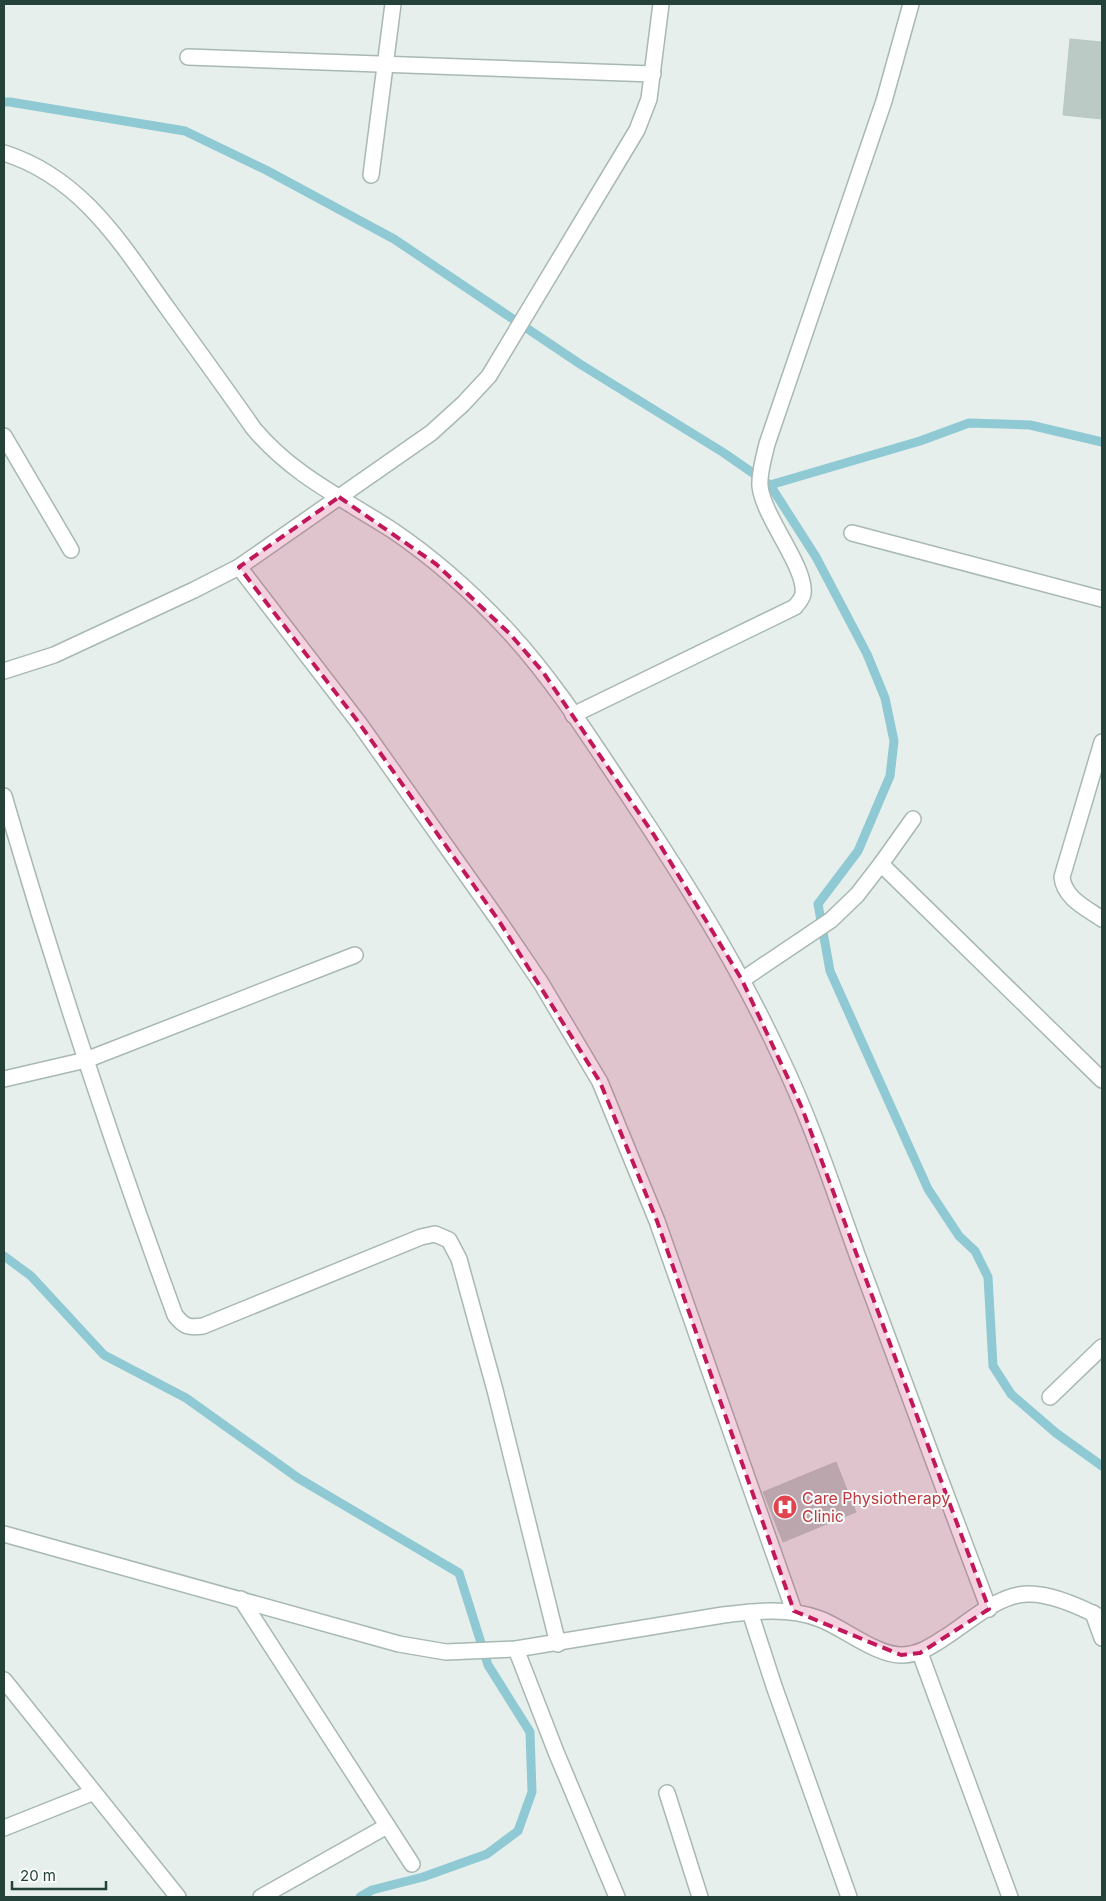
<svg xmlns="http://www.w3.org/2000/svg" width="1106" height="1901" viewBox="0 0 1106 1901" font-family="Inter,sans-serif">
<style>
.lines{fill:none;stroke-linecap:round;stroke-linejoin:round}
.stream{stroke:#8ec9d4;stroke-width:9}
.building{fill:#bbcac4;stroke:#b8c9c2}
.minor-casing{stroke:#a8b8b2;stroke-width:18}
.minor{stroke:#fff;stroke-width:15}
.marked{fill:#c2185b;fill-opacity:0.2;stroke:#c2185b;stroke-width:4;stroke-dasharray:10 6;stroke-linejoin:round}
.labels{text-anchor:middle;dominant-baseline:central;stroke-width:4;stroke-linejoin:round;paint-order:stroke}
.health-label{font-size:16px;fill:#be3a42;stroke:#f7fbf9;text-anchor:start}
</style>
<rect width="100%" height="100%" fill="#e6efeb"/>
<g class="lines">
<g class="stream">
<polyline points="4,102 10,102 185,131 266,170 394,239 580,364 724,453 770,485 816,557 867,654 885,698 894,741 890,776 858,851 818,904 830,971 928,1189 959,1236 975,1251 988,1277 993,1366 1011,1394 1056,1433 1102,1466"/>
<polyline points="770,485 920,441 969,423 1030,425 1102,442"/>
<polyline points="4,1256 31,1276 104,1355 186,1398 298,1478 459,1573 488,1665 530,1732 532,1792 518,1831 487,1854 423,1877 372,1890 360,1897"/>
</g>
</g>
<g class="building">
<polygon points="1070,39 1102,42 1102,119 1063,115"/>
<polygon points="836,1462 856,1512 783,1542 763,1492"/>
</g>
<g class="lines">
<defs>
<g id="minor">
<polyline points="188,57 653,74"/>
<path d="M4,153C83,178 122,245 168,309C197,349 226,389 254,429C294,476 341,497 392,530C435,559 475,595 510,633C555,682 591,740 628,795C683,878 737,963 779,1054C811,1120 834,1191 859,1260C902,1376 945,1493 989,1609"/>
<polyline points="371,175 393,4"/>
<polyline points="4,436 71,550"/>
<polyline points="852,533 1102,599"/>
<polyline points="239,567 359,723 499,921 541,983 600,1082 657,1221 794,1611"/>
<polyline points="4,671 54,655 194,590 239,567 431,433 463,404 489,376 637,130 649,99 661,4"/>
<path d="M573,715L795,607C798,603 802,599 803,594C807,568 763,517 760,486C759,473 764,457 767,444L884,101L911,4"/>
<path d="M1102,742L1062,877C1064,898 1086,908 1102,919"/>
<path d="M4,796C55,971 112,1144 175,1315C184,1327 189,1328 203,1326L421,1237L435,1234L449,1240L459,1259L495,1390L558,1644"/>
<polyline points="881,864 913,819"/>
<polyline points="742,980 831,920 857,895 881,864 1102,1080"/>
<polyline points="4,1079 86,1060 355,955"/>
<polyline points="1050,1397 1102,1347"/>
<path d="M4,1534L399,1644L446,1652L516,1649L723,1615C755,1611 789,1607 820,1619C844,1628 877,1656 903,1655C921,1654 933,1645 947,1636C970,1621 998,1595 1027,1594C1051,1593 1081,1607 1102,1618"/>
<polyline points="241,1599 412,1864"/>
<polyline points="750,1612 774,1686 849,1897"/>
<polyline points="1093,1613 1102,1638"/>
<polyline points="516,1649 556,1752 617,1897"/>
<polyline points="920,1653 1010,1897"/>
<polyline points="4,1680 178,1897"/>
<polyline points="667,1793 700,1897"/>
<polyline points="4,1828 92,1793"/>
<polyline points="261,1897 387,1826"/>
</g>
</defs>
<use href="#minor" class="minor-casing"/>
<use href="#minor" class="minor"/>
</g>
<path class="marked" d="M339,497L436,564L510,634L543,672L654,835L742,980L802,1108L989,1609L920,1653L901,1655L794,1611L657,1221L600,1082L499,921L359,723L239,567Z"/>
<defs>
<symbol id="hospital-disc" viewBox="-11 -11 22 22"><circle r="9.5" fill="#e0444e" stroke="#f7fbf9"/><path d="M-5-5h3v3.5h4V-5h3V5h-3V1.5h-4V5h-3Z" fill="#fff"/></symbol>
</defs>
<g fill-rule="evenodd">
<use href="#hospital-disc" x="771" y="1493" width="28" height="28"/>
</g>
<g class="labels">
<g class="health-label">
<text x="802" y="1498">Care Physiotherapy<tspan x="802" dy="18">Clinic</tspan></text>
</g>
</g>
<rect width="1106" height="1901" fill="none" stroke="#24423a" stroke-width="10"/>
<path d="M12 1881v8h94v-8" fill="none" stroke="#24423a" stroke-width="2.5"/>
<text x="20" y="1881" font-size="15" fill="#24423a" stroke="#f7fbf9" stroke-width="4" paint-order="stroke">20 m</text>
</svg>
